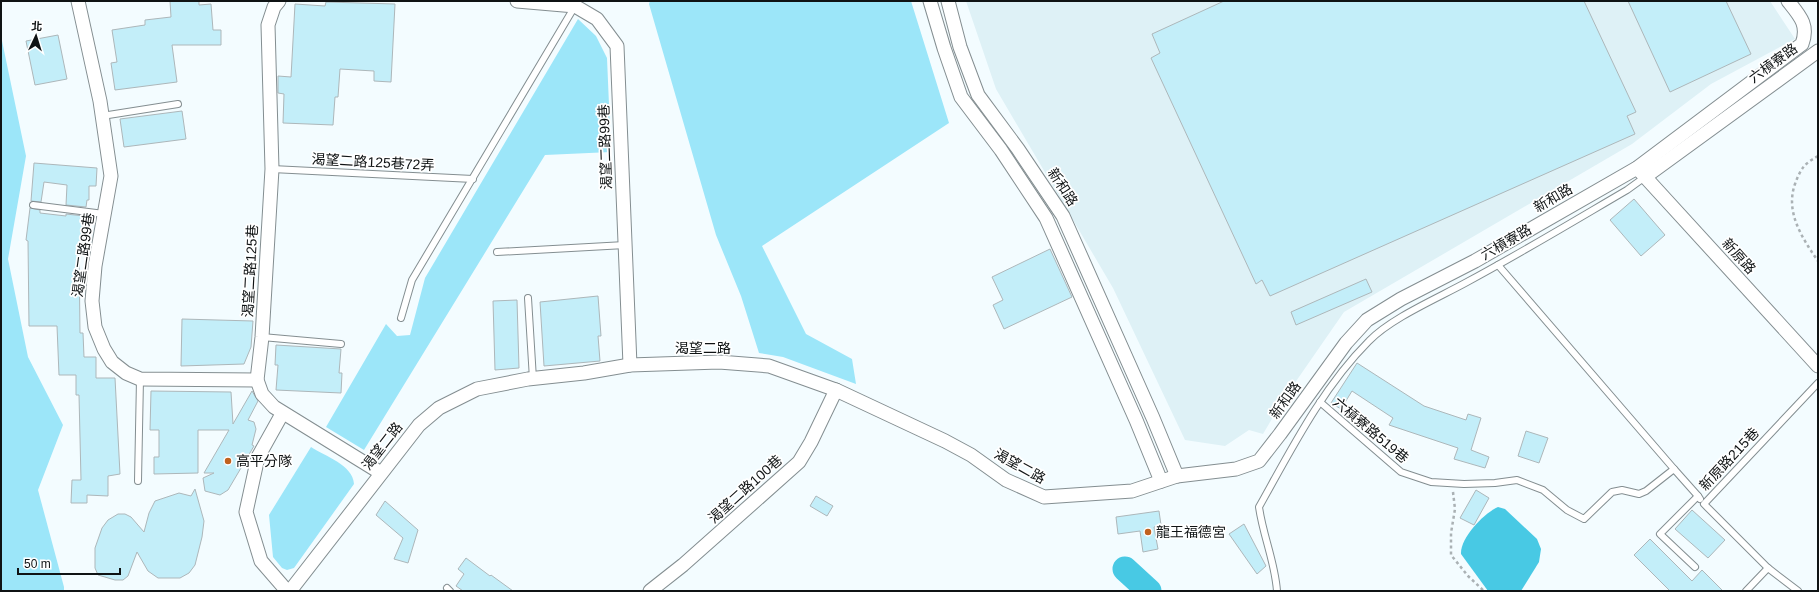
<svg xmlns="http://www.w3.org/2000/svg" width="1819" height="592" viewBox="0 0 1819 592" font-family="Helvetica,'Noto Sans TC',sans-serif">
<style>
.built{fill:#def1f6}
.green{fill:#9ce6f9}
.water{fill:#48c9e4}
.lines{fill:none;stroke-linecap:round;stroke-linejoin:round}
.river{stroke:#48c9e4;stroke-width:25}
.building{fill:#c3eef9;stroke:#adb7ba}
.lane-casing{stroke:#848e91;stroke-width:8}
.street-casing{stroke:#848e91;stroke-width:15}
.path{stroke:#aab1b4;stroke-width:2.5;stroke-dasharray:3 3;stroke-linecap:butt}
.lane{stroke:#fff;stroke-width:6}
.street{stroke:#fff;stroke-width:13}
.poi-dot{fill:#c1611e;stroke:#fff;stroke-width:1.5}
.labels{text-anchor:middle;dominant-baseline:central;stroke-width:3.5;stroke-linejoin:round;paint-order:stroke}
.street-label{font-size:14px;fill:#0f1314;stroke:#fff}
.poi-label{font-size:14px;fill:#0f1314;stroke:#fff;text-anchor:start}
</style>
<rect width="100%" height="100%" fill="#f3fcff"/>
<polygon class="built" points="966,1 1770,1 1795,39 1711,84 1632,144 1344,312 1283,400 1263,434 1249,430 1225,446 1185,440 1113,288 996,89"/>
<g class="green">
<polygon points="650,1 911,1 949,123 762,246 806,334 852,359 856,384 783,357 759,353 741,296 716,235 649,4"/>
<polygon points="578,19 596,36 607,58 611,152 545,155 364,450 326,427 386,324 397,336 410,335 425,278"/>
<polygon points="1,36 26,156 8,259 28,357 63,425 38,490 64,587 64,591 1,591"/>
<path d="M311,447C325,456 353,465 354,484L294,568L287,570L282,568L273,557L269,515Z"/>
</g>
<path class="water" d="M1498,507L1505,509L1537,539L1541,549L1539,562L1521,591H1488L1461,554C1460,538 1484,513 1498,507Z"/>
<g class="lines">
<polyline class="river" points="1125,569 1149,591"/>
</g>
<g class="building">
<polygon points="170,1 199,1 199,5 211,4 213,30 221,30 221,45 172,45 177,82 115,90 111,63 117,62 112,30 145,25 145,20 171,17"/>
<polygon points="1224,1 1584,1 1636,112 1627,116 1635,134 1270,296 1262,280 1256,284 1151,58 1160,53 1152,34"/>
<polygon points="1628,1 1726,1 1751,54 1670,92"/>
<polygon points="326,2 395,4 391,82 374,81 374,71 340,69 338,97 335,97 333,125 283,123 284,94 278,93 278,76 291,77 295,4 325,6"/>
<polygon points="58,35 67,79 35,85 26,41"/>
<polygon points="182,111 186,139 124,147 120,119"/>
<polygon points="34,163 97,168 96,186 89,186 89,200 87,200 86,207 66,205 67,185 44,182 41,202 31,201"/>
<polygon points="1634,199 1665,235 1641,256 1610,220"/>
<polygon points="30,208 40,210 40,213 66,216 66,214 84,216 83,227 88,228 86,248 79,247 80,333 83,333 84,357 96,357 96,378 115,378 120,474 108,476 108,496 87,495 87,503 71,503 72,480 81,480 79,395 76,395 76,375 59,375 57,326 29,326 28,241 26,240"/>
<polygon points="1050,249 1072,297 1004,329 993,305 1003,300 992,277"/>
<polygon points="1366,279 1372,292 1296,325 1291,312"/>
<polygon points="598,296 601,336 598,336 600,361 544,366 540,302"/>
<polygon points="517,300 519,368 495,370 493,301"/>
<polygon points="182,319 253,321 251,347 244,364 181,366"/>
<polygon points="276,345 341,349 339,373 342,373 341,393 276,390 278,365 275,365"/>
<polygon points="1357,363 1424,406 1466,420 1468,414 1481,418 1471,450 1489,457 1485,468 1454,459 1458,448 1389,425 1393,418 1352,391 1341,409 1331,403"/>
<polygon points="151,391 231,392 233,424 252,391 258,401 248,420 254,422 256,429 252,445 254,446 228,490 220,495 205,491 203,478 214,473 204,473 229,430 198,430 198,473 154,474 154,457 159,457 159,430 150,430"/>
<polygon points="1526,431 1548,438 1539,463 1518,456"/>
<polygon points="195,489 204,521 202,537 195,565 189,573 180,578 158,578 148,571 137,552 128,576 123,580 115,580 98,575 95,568 95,548 102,528 108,520 118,514 125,514 131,517 144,532 149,513 155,501 179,493 191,496"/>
<polygon points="1476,490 1489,498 1474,525 1460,518"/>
<polygon points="816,496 833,506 827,516 810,506"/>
<polygon points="385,501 418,530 408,563 394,559 403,538 376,515"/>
<polygon points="1692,510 1725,540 1708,558 1675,529"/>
<polygon points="1159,511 1161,525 1154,527 1158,549 1143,552 1140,531 1118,534 1116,517"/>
<polygon points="1244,524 1266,566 1257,574 1229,534"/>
<polygon points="1650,539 1692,581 1702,570 1723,591 1670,591 1634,555"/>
<polygon points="466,558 490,576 491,575 513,591 463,591 456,586 464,574 458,569"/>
</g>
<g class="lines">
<defs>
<g id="lane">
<polyline points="102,116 178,104"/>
<polyline points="272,169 473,179"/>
<polyline points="33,205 104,214"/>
<polyline points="497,252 625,245"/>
<polyline points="1498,265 1674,469"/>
<polyline points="528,298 533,379"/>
<polyline points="401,318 412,280 575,6"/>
<polyline points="262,337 341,344"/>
<polyline points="1320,402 1401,472 1431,482 1464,484 1495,483 1517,480 1543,490 1567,510 1584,519 1612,492 1622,490 1639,494 1646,491 1674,469 1698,496"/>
<polyline points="138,481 140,379"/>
<polyline points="1695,567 1660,534 1698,496 1700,499"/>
<polyline points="447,588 450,591"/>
<path d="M1277,591C1275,562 1263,536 1259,507C1291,450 1322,388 1369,341C1391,318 1438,298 1467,282C1521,253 1574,221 1627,190L1645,177"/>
<polyline points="1746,591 1768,568"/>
<polyline points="1798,591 1768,568 1704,504 1818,383"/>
</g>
<g id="street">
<polyline points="78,1 100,101 111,176 95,266 92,301 95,327 104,349 112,362 126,373 140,379 257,380"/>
<polyline points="279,1 274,7 268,25 272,169 262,337 257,380 262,394 274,407 381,473"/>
<polyline points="517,1 575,6 597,19 617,46 630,365"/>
<polyline points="930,1 944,48 961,97 1001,150 1046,218 1136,420 1161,481"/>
<polyline points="948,1 960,47 978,95 1018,149 1063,216 1153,418 1177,476"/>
<polyline points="1637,168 1818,366"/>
<polyline points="1645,177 1818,51"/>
<polyline points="282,414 258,457 246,512 261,561 287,591"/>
<path d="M290,591L419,425L439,408L477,389L528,379L584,373L630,365L719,362L769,366L836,390L945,441L971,455L1006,480L1044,497L1132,491L1177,476L1236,469L1259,461L1280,434L1346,343L1367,320L1401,299L1475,261L1637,168L1802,44C1809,25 1800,16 1788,1"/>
<polyline points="650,591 683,565 799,462 811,442 836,390"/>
</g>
</defs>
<use href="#lane" class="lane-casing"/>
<use href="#street" class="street-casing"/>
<g class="path">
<path d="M1818,156C1804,164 1801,168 1795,184C1785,212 1802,238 1818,261"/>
<polyline points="1453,492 1455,509 1451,533 1451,555 1468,576 1484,591"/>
</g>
<use href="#lane" class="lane"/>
<use href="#street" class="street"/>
</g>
<g class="poi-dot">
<circle cx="228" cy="461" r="4"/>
<circle cx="1148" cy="532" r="4"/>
</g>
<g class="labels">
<g class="street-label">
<text transform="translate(1773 63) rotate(-36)">六槓寮路</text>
<text transform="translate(605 147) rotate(-92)">渴望二路99巷</text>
<text transform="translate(373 162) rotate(3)">渴望二路125巷72弄</text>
<text transform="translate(1063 187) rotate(57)">新和路</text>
<text transform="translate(1553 198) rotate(-30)">新和路</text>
<text transform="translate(1506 242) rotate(-30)">六槓寮路</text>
<text transform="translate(83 255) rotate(-82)">渴望二路99巷</text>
<text transform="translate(1739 256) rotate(48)">新原路</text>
<text transform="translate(250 271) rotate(-87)">渴望二路125巷</text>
<text x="703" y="348">渴望二路</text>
<text transform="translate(1285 400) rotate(-54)">新和路</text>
<text transform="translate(1371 430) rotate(40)">六槓寮路519巷</text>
<text transform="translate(382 446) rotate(-52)">渴望二路</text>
<text transform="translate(1729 459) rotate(-47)">新原路215巷</text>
<text transform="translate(1020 466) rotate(29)">渴望二路</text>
<text transform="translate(745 489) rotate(-42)">渴望二路100巷</text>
</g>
<g class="poi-label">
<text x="236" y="461">高平分隊</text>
<text x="1156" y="532">龍王福德宮</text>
</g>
</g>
<rect width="1819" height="592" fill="none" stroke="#0f1314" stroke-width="4"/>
<g transform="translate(36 36) rotate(4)" stroke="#ffffff" stroke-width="3" paint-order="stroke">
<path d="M0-3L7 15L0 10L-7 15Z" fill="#0f1314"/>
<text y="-6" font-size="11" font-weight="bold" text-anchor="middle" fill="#0f1314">北</text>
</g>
<path d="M18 568v6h102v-6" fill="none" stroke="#0f1314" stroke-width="2"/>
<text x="24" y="568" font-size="12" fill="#0f1314" stroke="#ffffff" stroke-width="3" paint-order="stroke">50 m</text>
</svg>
